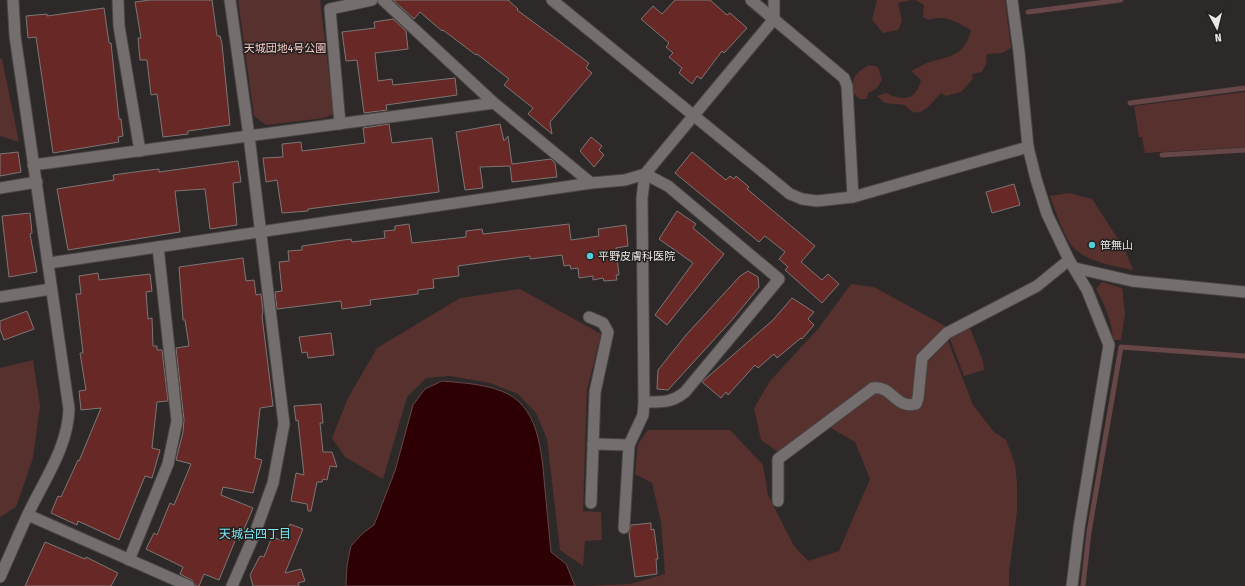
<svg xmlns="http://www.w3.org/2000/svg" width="1245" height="586" viewBox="0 0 1245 586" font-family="'Fira Sans Condensed','Noto Sans JP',sans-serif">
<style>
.green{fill:#56312e}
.water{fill:#2d0103;stroke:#664647}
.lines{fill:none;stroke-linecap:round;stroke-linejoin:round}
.stream{stroke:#664647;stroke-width:5}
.building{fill:#682926;stroke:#7b7675}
.minor-casing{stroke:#494545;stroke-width:13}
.minor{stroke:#746e6e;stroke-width:11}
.poi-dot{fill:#52cbd9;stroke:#24201f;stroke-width:1.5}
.labels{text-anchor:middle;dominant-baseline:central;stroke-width:3;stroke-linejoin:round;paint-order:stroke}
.park-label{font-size:11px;fill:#f5cbc6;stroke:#24201f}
.poi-label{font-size:11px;fill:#eae7e7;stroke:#24201f;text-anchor:start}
.neighbourhood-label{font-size:12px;fill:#7be6f2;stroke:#24201f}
</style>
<rect width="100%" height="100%" fill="#2e2929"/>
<g class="green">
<polygon points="238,0 320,0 334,114 324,118 266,125 254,116"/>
<polygon points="877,0 911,0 898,3 902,21 898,30 883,33 872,20"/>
<path d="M915,0H1005L1011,48L1002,53L987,54L986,64L982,72L972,74L973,79L961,92L946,96L941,93C931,102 920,124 905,105L885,103L877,96L886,93C904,102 916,100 921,80L911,71C917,68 924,64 930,62C952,56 965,55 971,30C957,22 944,14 928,20L923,17L924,5Z"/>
<polygon points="0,58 2,59 19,142 0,136"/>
<path d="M869,65L878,67L882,80L876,89L868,93L867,99H860L854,94C851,78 855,73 869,65Z"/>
<polygon points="1245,92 1245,147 1145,153 1142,137 1139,137 1134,106"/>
<path d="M1069,193L1092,199L1124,248L1133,270C1114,266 1093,263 1077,251C1066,243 1055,210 1050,196Z"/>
<path d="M1102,282L1122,288L1125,313L1121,340H1113C1112,321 1105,305 1096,289Z"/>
<polygon points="851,284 874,287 947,327 933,340 916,397 904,400 884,384 780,453 761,440 754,408 770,381 818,329"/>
<polygon points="520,289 601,334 587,390 583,511 601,512 602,540 585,541 583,566 560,550 547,439 536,413 518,394 490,383 450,376 426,378 407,397 383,479 345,457 332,438 348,398 377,348 460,298"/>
<polygon points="969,326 983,361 984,370 964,376 950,339"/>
<path d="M948,341L973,405L994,432L1006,440L1015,464L1017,483V512L1009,572V586H587L630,584L665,574L661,522L652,483L635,474L638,444L648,430H730L763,465L768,495L794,546L808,561L839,551L870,479L855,442L827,426L872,392C877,393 882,393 885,395C897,403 907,419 921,406L928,362Z"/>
<polygon points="33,360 40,406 33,458 16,507 0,517 0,368"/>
</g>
<path class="water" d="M442,381C464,383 488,384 508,394C541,411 542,459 545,490C547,511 549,531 551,552L566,564L575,586H346L347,565L351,546L363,533L374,525L395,471L413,405L425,389Z"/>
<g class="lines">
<g class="stream">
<polyline points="1028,12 1121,0"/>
<polyline points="1130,103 1245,88"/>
<polyline points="1162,155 1245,150"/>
<polyline points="1083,586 1089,532 1121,347 1245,356"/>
</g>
</g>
<g class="building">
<polygon points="150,0 212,0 217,36 220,36 222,44 230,125 188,131 188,134 163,137 157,94 151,95 147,60 140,60 138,38 141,38 135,2"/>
<polygon points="393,0 508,0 518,9 517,10 589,63 586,68 592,73 550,122 552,134 528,114 533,108 504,85 509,79 477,54 476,55 443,30 442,31 420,12 414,19"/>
<polygon points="675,0 710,0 727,15 730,13 747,28 724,53 722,51 701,79 697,76 692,84 679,73 682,68 669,57 673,53 666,47 669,43 641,19 653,6 662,14"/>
<polygon points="104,8 109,43 111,43 119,119 121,119 123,136 118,137 119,142 53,153 36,37 28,38 26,16 47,14 47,16"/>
<polygon points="393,19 406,31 408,49 375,53 378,81 392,79 393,85 455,78 457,95 386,105 387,110 364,113 357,60 346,61 342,32 375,28 374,22"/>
<polygon points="389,124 392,143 432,138 439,192 308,209 308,211 282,213 277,180 266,182 263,158 283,157 282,144 301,142 302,151 365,143 363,128"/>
<polygon points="500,124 504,141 508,136 512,164 551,159 555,163 557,177 512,182 510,166 480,167 483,188 465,190 456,132"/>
<polygon points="591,137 602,146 599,150 604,155 594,167 580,151"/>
<polygon points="18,152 21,172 0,176 0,154"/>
<polygon points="692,152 726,180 730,176 734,179 736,176 749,187 747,189 815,246 801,262 822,280 828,274 839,284 822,303 785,270 788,267 779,259 785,252 765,236 759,242 675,173"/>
<polygon points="238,161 241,182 233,183 237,225 210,229 205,189 175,191 180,232 68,250 57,189 114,180 113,175 142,171 159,169 159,172"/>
<polygon points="1014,184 1020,205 992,213 986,192"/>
<polygon points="677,211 696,224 693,228 724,254 667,325 655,315 693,263 659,239"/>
<polygon points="30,213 32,233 30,234 37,272 9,277 2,216"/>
<polygon points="409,224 412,243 466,237 466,231 482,229 483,234 569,224 571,240 599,236 598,229 626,225 628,246 616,248 619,275 616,275 617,280 604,281 603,278 593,280 593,276 579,278 578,268 571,269 570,265 564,266 562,255 530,259 530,256 458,266 459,276 433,279 434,288 418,290 418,294 370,300 371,305 342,309 341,301 277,309 275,292 282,291 279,262 289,261 288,251 302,250 302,246 336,241 351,239 352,242 385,238 384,231 395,230 395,226"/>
<polygon points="243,258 246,281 254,280 256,295 261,294 263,311 262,316 273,406 260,408 255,458 262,460 253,493 223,487 221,495 253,508 239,541 237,536 219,580 204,574 199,586 196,586 192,580 180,574 183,567 146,549 154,533 157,535 170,503 174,505 191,464 176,460 183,432 184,420 176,348 189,346 185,320 183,320 179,267"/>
<polygon points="748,271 758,277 759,287 732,320 668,390 657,389 658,370 686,335 740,276"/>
<polygon points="98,273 99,280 150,274 152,291 146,292 148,319 152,318 153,346 157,346 157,350 162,350 168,401 157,402 152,448 160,450 152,478 145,476 119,540 78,521 77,525 51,513 58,496 61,497 78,460 79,461 101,408 81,410 79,391 86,390 80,353 83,353 76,294 81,294 79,276"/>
<polygon points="792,298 814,312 808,319 814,325 802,339 801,338 777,358 774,354 758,368 755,365 728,395 726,392 721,398 702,382 773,320"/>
<polygon points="27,311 34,329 4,340 0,329 0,321"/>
<polygon points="331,333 334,355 308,358 307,352 302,353 299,337"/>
<polygon points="321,404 323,423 320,423 323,452 332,452 337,467 330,466 327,480 323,479 322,482 317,482 311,511 308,511 307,504 291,501 296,473 304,475 298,420 296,421 294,406"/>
<polygon points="651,523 651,530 654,529 658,559 656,559 657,574 635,577 629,533 631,525"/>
<polygon points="290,524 303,529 285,573 301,569 305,581 298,583 299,586 253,586 250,575 260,556 264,557 272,537 283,541"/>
<polygon points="45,542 85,559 86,557 118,573 111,586 25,586"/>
</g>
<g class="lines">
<defs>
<g id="minor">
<polyline points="118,0 119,26 140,151"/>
<polyline points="230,0 249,136 284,424 273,483 255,533 232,586"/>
<polyline points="383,0 494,103 591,183"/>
<polyline points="552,0 790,194 802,199 817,201 853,197 1028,147"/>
<polyline points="751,0 844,78 847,86 853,197"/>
<polyline points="1012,0 1019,52 1028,147 1036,179 1047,214 1069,260 1087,290 1109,345 1079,528 1072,586"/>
<polyline points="340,124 330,9 372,0"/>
<polyline points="33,165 494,103"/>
<polyline points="0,188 37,182"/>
<polyline points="49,263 591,183 625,180 645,174 774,19 774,0"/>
<polyline points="1075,268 1132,281 1245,292"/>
<polyline points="0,297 51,289"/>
<polyline points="589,317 603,323 608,332 595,392 591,503"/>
<polyline points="593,444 629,445"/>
<path d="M778,501V459L873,388C892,385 895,409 916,404L918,398L922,358L947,333L1037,286L1069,260"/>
<polyline points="28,515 189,586"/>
<path d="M624,528L629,445L643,415L644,402L642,198L645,174L668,186L779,279L685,392C672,403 661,402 644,402"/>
<polyline points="129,560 168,464 177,421 158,247"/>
<path d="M0,577C10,555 19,533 29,512C45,479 68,446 69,409L15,36L13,0"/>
</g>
</defs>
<use href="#minor" class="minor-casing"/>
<use href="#minor" class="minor"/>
</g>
<g class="poi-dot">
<circle cx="1092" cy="245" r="4"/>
<circle cx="590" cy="256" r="4"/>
</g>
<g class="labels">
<g class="park-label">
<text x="285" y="48">天城団地4号公園</text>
</g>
<g class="poi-label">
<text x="1100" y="245">笹無山</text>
<text x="598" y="256">平野皮膚科医院</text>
</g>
<g class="neighbourhood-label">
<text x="255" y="534">天城台四丁目</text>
</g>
</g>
<g transform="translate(1217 28) rotate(173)" stroke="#24201f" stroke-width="3" paint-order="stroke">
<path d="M0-3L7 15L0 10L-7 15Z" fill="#eae7e7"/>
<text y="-6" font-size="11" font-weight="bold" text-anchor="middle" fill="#eae7e7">N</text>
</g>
</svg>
